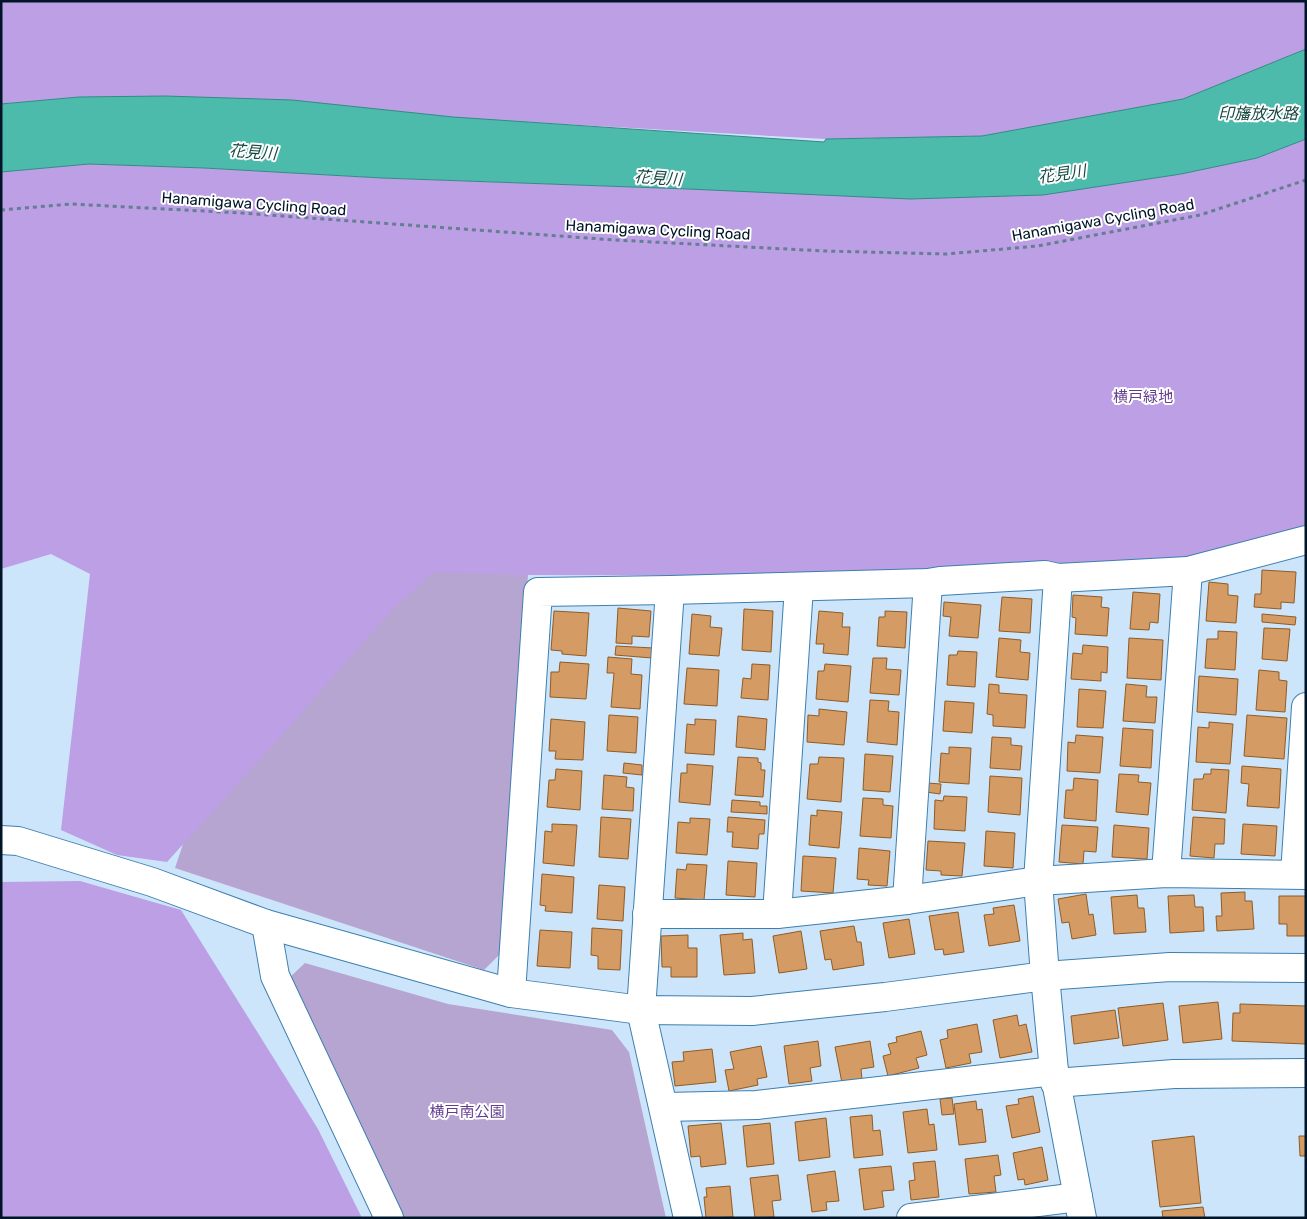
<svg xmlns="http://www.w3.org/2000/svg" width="1307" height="1219" viewBox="0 0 1307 1219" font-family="Rubik,'Noto Sans JP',sans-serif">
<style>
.green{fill:#b7a5d1}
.forest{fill:#bc9fe5}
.water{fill:#4cbbac;stroke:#358a84}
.building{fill:#d59b65;stroke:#915b23}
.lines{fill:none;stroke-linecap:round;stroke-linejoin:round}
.minor-casing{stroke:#3d7faf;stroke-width:30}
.path{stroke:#667e91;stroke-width:3;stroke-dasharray:4 4;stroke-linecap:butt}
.minor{stroke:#fff;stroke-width:28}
.labels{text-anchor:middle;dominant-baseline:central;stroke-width:4;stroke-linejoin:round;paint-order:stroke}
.street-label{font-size:15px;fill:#001628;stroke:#fff}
.park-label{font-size:15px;fill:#633c8f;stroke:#fff}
.water-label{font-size:16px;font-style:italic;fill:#174841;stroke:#fff}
</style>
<rect width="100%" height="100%" fill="#cce5fa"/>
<g class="green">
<polygon points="733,261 1179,556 528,575 503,951 484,970 175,868 195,808"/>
<polygon points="305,963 448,1004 612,1030 629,1052 666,1218 398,1218 288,979"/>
</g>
<g class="forest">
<polygon points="1,1 1306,1 1306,49 1183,99 982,136 826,139 79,97 1,104"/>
<polygon points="1306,139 1306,525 1181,560 919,576 528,575 434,572 390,612 284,733 167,862 117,855 61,830 90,574 51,554 1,569 1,172 89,164 204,168 382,178 688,189 1043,195 1181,174 1257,158"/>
<polygon points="80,881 181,910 318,1129 362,1218 1,1218 1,882"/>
</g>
<polygon class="water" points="1306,49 1306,139 1257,158 1181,174 1043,195 910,199 688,189 382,178 204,168 89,164 1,172 1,104 79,97 165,96 292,100 453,117 824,142 826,139 982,136 1183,99"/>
<g class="building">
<polygon points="1262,570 1296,572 1294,603 1281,602 1281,609 1254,607 1255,594 1261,594"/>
<polygon points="1209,582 1228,584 1228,595 1238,596 1236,623 1206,621"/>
<polygon points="1133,592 1160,594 1158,623 1150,622 1149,630 1130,629"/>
<polygon points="1073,595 1102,597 1101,607 1109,608 1107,636 1075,634 1076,618 1072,617"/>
<polygon points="1002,597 1032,599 1030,633 999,631"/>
<polygon points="944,602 981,605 978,638 949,636 951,617 943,616"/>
<polygon points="618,608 651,611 649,637 632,636 632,644 616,643"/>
<polygon points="744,609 773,611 771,652 742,650"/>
<polygon points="554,611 589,613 586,656 562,654 562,651 551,650"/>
<polygon points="819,611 843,613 842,627 850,627 848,655 823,653 824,644 816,644"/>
<polygon points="885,611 907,612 905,648 877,646 879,617 885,617"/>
<polygon points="692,614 711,616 710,627 722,628 719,656 689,654"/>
<polygon points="1262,614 1296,617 1295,625 1262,622"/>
<polygon points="1264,628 1290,629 1287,661 1262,659"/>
<polygon points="1218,631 1237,632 1235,670 1205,668 1207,639 1218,639"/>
<polygon points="999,638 1021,640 1020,652 1030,653 1028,680 996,677"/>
<polygon points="1129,638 1163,640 1161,680 1127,678"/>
<polygon points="1083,645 1108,647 1107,673 1101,672 1101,681 1071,679 1073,653 1082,654"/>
<polygon points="616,646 653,648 652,658 615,655"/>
<polygon points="958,651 977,652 975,687 947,685 949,655 957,655"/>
<polygon points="608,657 632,659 631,674 642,675 640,709 611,707 614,673 607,673"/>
<polygon points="873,658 887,658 886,669 901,670 899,695 870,693"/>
<polygon points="560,662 589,664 586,699 550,697 551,672 559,672"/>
<polygon points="752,664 770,665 768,700 741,698 743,678 751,679"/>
<polygon points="825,664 851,666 848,702 816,699 818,671 824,671"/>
<polygon points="687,668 719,670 717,706 684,704"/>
<polygon points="1259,670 1279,672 1279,680 1287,681 1285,712 1256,710"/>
<polygon points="1199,676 1238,679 1236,715 1197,712"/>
<polygon points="989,684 999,685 999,693 1027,695 1025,728 993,726 993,715 987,714"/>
<polygon points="1126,684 1147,686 1146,697 1157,697 1155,723 1123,721"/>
<polygon points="1079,689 1106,691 1103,728 1077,727"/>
<polygon points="870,700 889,701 888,711 899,712 897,745 867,742"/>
<polygon points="945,701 974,703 972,733 943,731"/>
<polygon points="819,709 847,712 844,745 807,742 808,715 819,716"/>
<polygon points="609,715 638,717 636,753 607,751"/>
<polygon points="1247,715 1287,718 1284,759 1244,756"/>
<polygon points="738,716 767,719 765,750 736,747"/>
<polygon points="551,719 585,722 583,760 555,759 556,751 549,751"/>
<polygon points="695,719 716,720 714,755 685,753 687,724 695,725"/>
<polygon points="1209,722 1233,724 1230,764 1196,762 1198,727 1209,728"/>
<polygon points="1123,728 1153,730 1151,768 1120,766"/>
<polygon points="1076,735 1103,737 1100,773 1067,771 1068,742 1075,743"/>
<polygon points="992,737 1011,738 1011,745 1022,746 1020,770 990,768"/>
<polygon points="949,747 971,748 969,784 939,782 941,753 949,754"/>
<polygon points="865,754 893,756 890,792 863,790"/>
<polygon points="738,757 758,758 758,762 761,763 761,770 765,770 763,797 735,795"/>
<polygon points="819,757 844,758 841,802 807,799 810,764 818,764"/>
<polygon points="624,763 642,765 642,775 623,773"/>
<polygon points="687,764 713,766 710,805 679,802 681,773 687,773"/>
<polygon points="1242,766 1281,769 1279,808 1247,806 1249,784 1241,783"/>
<polygon points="556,769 582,771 580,810 547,807 549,780 555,780"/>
<polygon points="1211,769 1229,770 1226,813 1192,810 1194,779 1203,779 1204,774 1211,774"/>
<polygon points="1119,774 1139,775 1138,782 1151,783 1148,815 1116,812"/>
<polygon points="604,775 627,777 626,787 634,788 633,811 602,809"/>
<polygon points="990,776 1022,778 1020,815 988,812"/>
<polygon points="1074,778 1098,780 1096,821 1064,818 1066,790 1073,790"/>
<polygon points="927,783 941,784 940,794 926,792"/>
<polygon points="944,796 967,797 965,831 934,829 935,800 943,801"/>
<polygon points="863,798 883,799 883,805 893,806 891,838 860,836"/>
<polygon points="732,800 760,802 760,806 767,806 767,814 731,812"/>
<polygon points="817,810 842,812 839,848 809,845 811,815 817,816"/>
<polygon points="601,817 631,819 628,859 599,857"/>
<polygon points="728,817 765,820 764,834 759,834 758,849 732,847 733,832 727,832"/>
<polygon points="1193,817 1225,819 1224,844 1215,844 1214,858 1190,856"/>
<polygon points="690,818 710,819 707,855 676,853 678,822 690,823"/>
<polygon points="552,824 577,825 574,866 543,863 545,831 552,832"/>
<polygon points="1243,824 1277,826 1275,856 1241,854"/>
<polygon points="1062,825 1098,827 1096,852 1084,851 1083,864 1059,862"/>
<polygon points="1114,825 1149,828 1147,859 1112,857"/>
<polygon points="986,831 1015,833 1013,868 984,866"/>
<polygon points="928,841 965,843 962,876 941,875 941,871 926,870"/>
<polygon points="859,848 890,851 887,886 868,885 869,880 857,879"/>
<polygon points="803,856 836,858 833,893 801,891"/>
<polygon points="728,861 757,863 755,897 726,895"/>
<polygon points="687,864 707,865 704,900 675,898 677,869 686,870"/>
<polygon points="542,874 574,877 572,913 545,911 546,906 540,905"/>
<polygon points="599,885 625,887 623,921 597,919"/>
<polygon points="1245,892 1245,901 1252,901 1254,929 1217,931 1216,916 1222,916 1221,893"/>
<polygon points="1086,894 1089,915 1093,914 1096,935 1072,939 1069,922 1062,923 1058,899"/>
<polygon points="1137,895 1138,908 1144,908 1146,932 1114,934 1111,897"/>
<polygon points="1194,895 1195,907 1203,907 1204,931 1170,933 1168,896"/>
<polygon points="1279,896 1306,896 1306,936 1287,936 1287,924 1279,924"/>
<polygon points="1014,905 1020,941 989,946 984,915 994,914 993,908"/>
<polygon points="958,912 964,952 944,955 943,949 935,950 929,916"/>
<polygon points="909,919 915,954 889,958 883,923"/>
<polygon points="854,926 857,942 861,942 864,965 833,970 831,959 825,960 820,931"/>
<polygon points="592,928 622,930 620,970 598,969 598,956 591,955"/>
<polygon points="540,930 572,932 570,968 537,966"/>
<polygon points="801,931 807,969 779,973 773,936"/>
<polygon points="743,933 743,940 752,939 755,973 724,975 720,935"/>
<polygon points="688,935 688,948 697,948 697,977 671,977 671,967 662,967 661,936"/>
<polygon points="1218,1002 1222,1039 1183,1043 1179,1006"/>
<polygon points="1163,1003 1168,1040 1123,1046 1118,1008"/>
<polygon points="1240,1004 1306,1006 1306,1044 1232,1041 1233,1013 1240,1013"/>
<polygon points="1115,1010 1119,1038 1074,1044 1071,1016"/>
<polygon points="1017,1015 1019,1026 1026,1024 1032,1052 1000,1058 993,1020"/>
<polygon points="977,1024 982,1052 969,1054 971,1063 946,1068 940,1040 948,1038 947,1030"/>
<polygon points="921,1031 927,1055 916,1058 919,1068 888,1076 883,1056 891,1054 888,1044 897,1042 896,1037"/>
<polygon points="818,1041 821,1066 810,1068 812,1081 789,1084 784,1046"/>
<polygon points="870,1041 874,1067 861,1069 862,1079 842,1083 835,1047"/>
<polygon points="761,1046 767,1077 757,1079 758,1085 729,1091 725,1070 734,1069 730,1052"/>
<polygon points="712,1049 716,1082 675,1086 672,1062 684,1061 683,1052"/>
<polygon points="1033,1096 1040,1132 1012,1138 1006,1106 1019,1104 1018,1099"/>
<polygon points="952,1098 954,1114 942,1115 940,1099"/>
<polygon points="976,1101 977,1110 982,1109 986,1142 959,1145 954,1104"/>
<polygon points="927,1109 929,1125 934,1124 937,1150 908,1153 903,1112"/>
<polygon points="872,1115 873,1131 880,1130 883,1155 854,1158 850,1117"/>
<polygon points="826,1118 830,1157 799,1161 795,1122"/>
<polygon points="721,1123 726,1164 701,1167 700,1156 691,1157 688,1126"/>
<polygon points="770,1123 774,1164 747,1167 743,1126"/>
<polygon points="1194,1136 1201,1203 1160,1207 1152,1141"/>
<polygon points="1299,1136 1306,1136 1306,1156 1300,1156"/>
<polygon points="1042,1147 1048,1180 1025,1185 1024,1179 1018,1180 1013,1153"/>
<polygon points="998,1155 1001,1175 994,1176 996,1192 969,1194 965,1159"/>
<polygon points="935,1161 939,1197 911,1200 909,1181 915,1180 913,1163"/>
<polygon points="891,1166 894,1190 882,1191 884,1207 864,1210 859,1169"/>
<polygon points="835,1171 839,1201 826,1202 827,1210 812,1212 807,1175"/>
<polygon points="778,1175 781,1200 772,1201 774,1217 755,1218 750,1178"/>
<polygon points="730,1186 733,1217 706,1218 704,1197 707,1197 706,1188"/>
<polygon points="1203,1207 1205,1218 1163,1218 1162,1211"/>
</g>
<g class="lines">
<defs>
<g id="minor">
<polyline points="1058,578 1038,881 1045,976 1054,1071 1082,1218"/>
<polyline points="670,590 641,1010 688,1218"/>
<polyline points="1,840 18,841 152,882 266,924 511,993 641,1010 752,1011 885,997 1045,976 1170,967 1306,968"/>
<polyline points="1166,873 1188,571"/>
<polyline points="1295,874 1306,707"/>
<polyline points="907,900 928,583"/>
<polyline points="647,914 777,914 907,900 1038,881 1166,873 1306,875"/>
<polyline points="777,914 799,587"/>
<polyline points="266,924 275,976 389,1218"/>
<polyline points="511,993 538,592 670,590 928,583 940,581 1045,575 1058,578 1188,571 1306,540"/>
<polyline points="1055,1083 1174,1074 1306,1073"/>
<polyline points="664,1107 757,1105 1054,1071"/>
<polyline points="911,1218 1078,1197"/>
</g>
</defs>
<use href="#minor" class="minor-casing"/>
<polyline class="path" points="1,210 71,204 241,213 615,240 824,251 946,254 1038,246 1200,215 1306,180"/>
<use href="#minor" class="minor"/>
</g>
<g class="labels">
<g class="street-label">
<text transform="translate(254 204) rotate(4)">Hanamigawa Cycling Road</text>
<text transform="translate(1103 220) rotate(-10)">Hanamigawa Cycling Road</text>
<text transform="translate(658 230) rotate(3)">Hanamigawa Cycling Road</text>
</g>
<g class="park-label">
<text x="1143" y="397">横戸緑地</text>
<text x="467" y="1112">横戸南公園</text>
</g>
<g class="water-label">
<text x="1258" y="113">印旛放水路</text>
<text transform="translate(253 152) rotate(4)">花見川</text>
<text transform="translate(1062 174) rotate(-8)">花見川</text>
<text transform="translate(658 178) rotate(4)">花見川</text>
</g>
</g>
<rect width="1307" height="1219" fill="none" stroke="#001628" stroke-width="5"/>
</svg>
